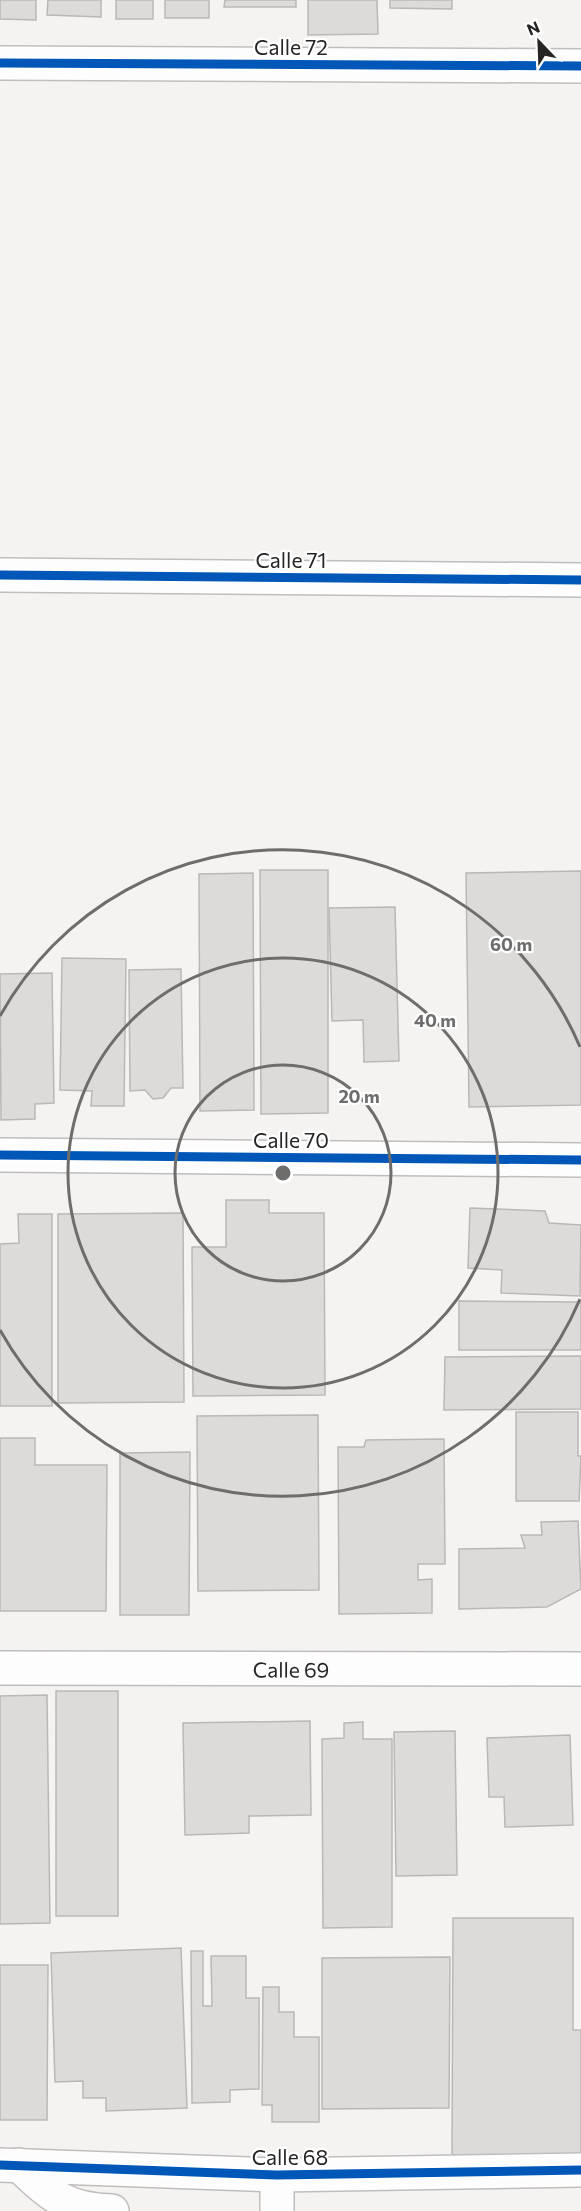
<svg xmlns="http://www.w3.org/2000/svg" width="581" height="2211" viewBox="0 0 581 2211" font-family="Commissioner,sans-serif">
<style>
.building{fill:#dcdbd9;stroke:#bab8b7;stroke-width:1.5}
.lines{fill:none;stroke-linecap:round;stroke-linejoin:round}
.minor-casing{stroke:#c0bebd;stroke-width:36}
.minor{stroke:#fefdfd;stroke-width:33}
.cycleway-casing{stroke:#fff;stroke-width:13}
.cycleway{stroke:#0057b8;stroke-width:9}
.ring{fill:none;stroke:#6f6d6c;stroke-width:3}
.labels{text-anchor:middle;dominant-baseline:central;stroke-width:4.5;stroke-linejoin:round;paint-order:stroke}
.street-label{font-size:21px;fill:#272524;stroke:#fff}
.centre{fill:#6f6d6c;stroke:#fff;stroke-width:3}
.ring-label{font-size:18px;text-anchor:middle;font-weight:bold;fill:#6f6d6c;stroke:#fff;stroke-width:4.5;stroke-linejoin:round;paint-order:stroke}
</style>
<rect width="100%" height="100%" fill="#f5f3f1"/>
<g class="building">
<polygon points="0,0 36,0 36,20 0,19"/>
<polygon points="48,0 101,0 101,17 47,15"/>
<rect x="116" y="0" width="37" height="19"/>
<rect x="165" y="0" width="44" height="18"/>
<polygon points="225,0 296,0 296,7 224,7"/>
<polygon points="308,0 377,0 378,34 308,35"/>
<polygon points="390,0 452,0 452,9 390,8"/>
<polygon points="260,870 328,870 328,1113 261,1114"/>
<polygon points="581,871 581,1105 469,1107 466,873"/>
<polygon points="253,873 254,1110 200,1111 199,874"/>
<polygon points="395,907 399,1061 364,1062 363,1020 332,1021 329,908"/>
<polygon points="62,958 126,959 124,1106 91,1106 92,1091 60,1090"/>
<polygon points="181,969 183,1088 171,1088 163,1098 153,1099 145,1090 130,1091 129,970"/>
<polygon points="52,973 54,1103 35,1104 35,1119 1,1120 0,974"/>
<polygon points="226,1200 269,1200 269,1213 324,1213 325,1395 193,1396 192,1247 226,1247"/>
<polygon points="470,1208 545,1211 549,1223 581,1225 580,1296 501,1293 502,1270 468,1268"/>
<polygon points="183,1213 184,1402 58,1403 58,1214"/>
<polygon points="18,1214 52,1214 52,1406 0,1406 0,1244 19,1243"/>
<polygon points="459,1301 581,1302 581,1350 459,1350"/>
<polygon points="581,1356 581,1409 444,1410 445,1357"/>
<polygon points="516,1412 578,1412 578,1456 581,1456 579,1501 516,1501"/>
<polygon points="318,1415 319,1590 198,1591 197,1416"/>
<polygon points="0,1438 35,1438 35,1465 107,1465 106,1611 0,1611"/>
<polygon points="444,1439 445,1564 418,1564 418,1580 432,1579 432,1613 339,1614 338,1447 364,1447 366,1440"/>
<polygon points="190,1452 189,1615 120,1615 120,1453"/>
<polygon points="578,1521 581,1589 547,1607 459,1609 459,1549 525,1548 521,1535 542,1535 541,1522"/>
<rect x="56" y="1691" width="62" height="225"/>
<polygon points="47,1695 50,1923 0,1924 0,1696"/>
<polygon points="310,1721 311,1815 249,1816 249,1833 185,1835 183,1723"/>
<polygon points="363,1722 363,1739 392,1739 392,1927 323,1928 322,1739 344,1738 344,1723"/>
<polygon points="455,1731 457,1875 396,1876 394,1732"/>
<polygon points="570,1735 573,1825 505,1827 504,1797 489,1797 487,1738"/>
<polygon points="453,1918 573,1918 573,2030 581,2030 581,2155 452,2155"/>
<polygon points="181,1948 187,2108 106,2111 106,2098 83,2098 83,2081 55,2082 51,1953"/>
<polygon points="191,1951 203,1951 203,2006 212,2006 211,1956 246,1956 246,1998 259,1998 259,2089 230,2090 230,2102 192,2103"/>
<polygon points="450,1957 449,2108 322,2109 322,1958"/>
<polygon points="0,1965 48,1965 47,2120 0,2120"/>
<polygon points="263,1987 279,1987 279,2012 294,2012 294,2037 319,2037 319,2122 272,2122 272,2105 262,2105"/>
</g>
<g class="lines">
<defs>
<g id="minor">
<polyline points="0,63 581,66"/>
<polyline points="0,575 581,580"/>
<polyline points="0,1155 581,1160"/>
<path id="s1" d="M0,1668L581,1669"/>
<polyline points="0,2165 277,2175 581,2170"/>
<path d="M19,2165C51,2195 65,2210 112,2211"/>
<polyline points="277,2175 277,2211"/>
</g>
</defs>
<use href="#minor" class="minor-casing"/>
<use href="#minor" class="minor"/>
<defs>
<g id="cycleway">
<polyline points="0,63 581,66"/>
<polyline points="0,575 581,580"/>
<polyline points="0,1155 581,1160"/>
<polyline points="0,2165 277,2175 581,2170"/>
</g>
</defs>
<use href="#cycleway" class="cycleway-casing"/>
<use href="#cycleway" class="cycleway"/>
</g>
<g class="ring">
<circle cx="283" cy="1173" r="108"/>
<circle cx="283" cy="1173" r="215"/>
<path d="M580 1299A323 323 0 0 1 0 1330M0 1016A323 323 0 0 1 580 1047"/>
</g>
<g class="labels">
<g class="street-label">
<text x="291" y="46">Calle 72</text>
<text x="291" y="559">Calle 71</text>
<text x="291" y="1139">Calle 70</text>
<text stroke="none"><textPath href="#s1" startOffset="291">Calle 69</textPath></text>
<text x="290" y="2156">Calle 68</text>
</g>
</g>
<circle cx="283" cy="1173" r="9" class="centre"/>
<g class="ring-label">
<text x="511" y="951">60 m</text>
<text x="435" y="1027">40 m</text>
<text x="359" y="1103">20 m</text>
</g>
<g transform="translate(539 42) rotate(337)" stroke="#ffffff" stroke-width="4.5" paint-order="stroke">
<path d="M0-4.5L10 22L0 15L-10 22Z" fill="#272524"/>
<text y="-9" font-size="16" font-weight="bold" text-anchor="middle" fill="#272524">N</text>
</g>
</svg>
